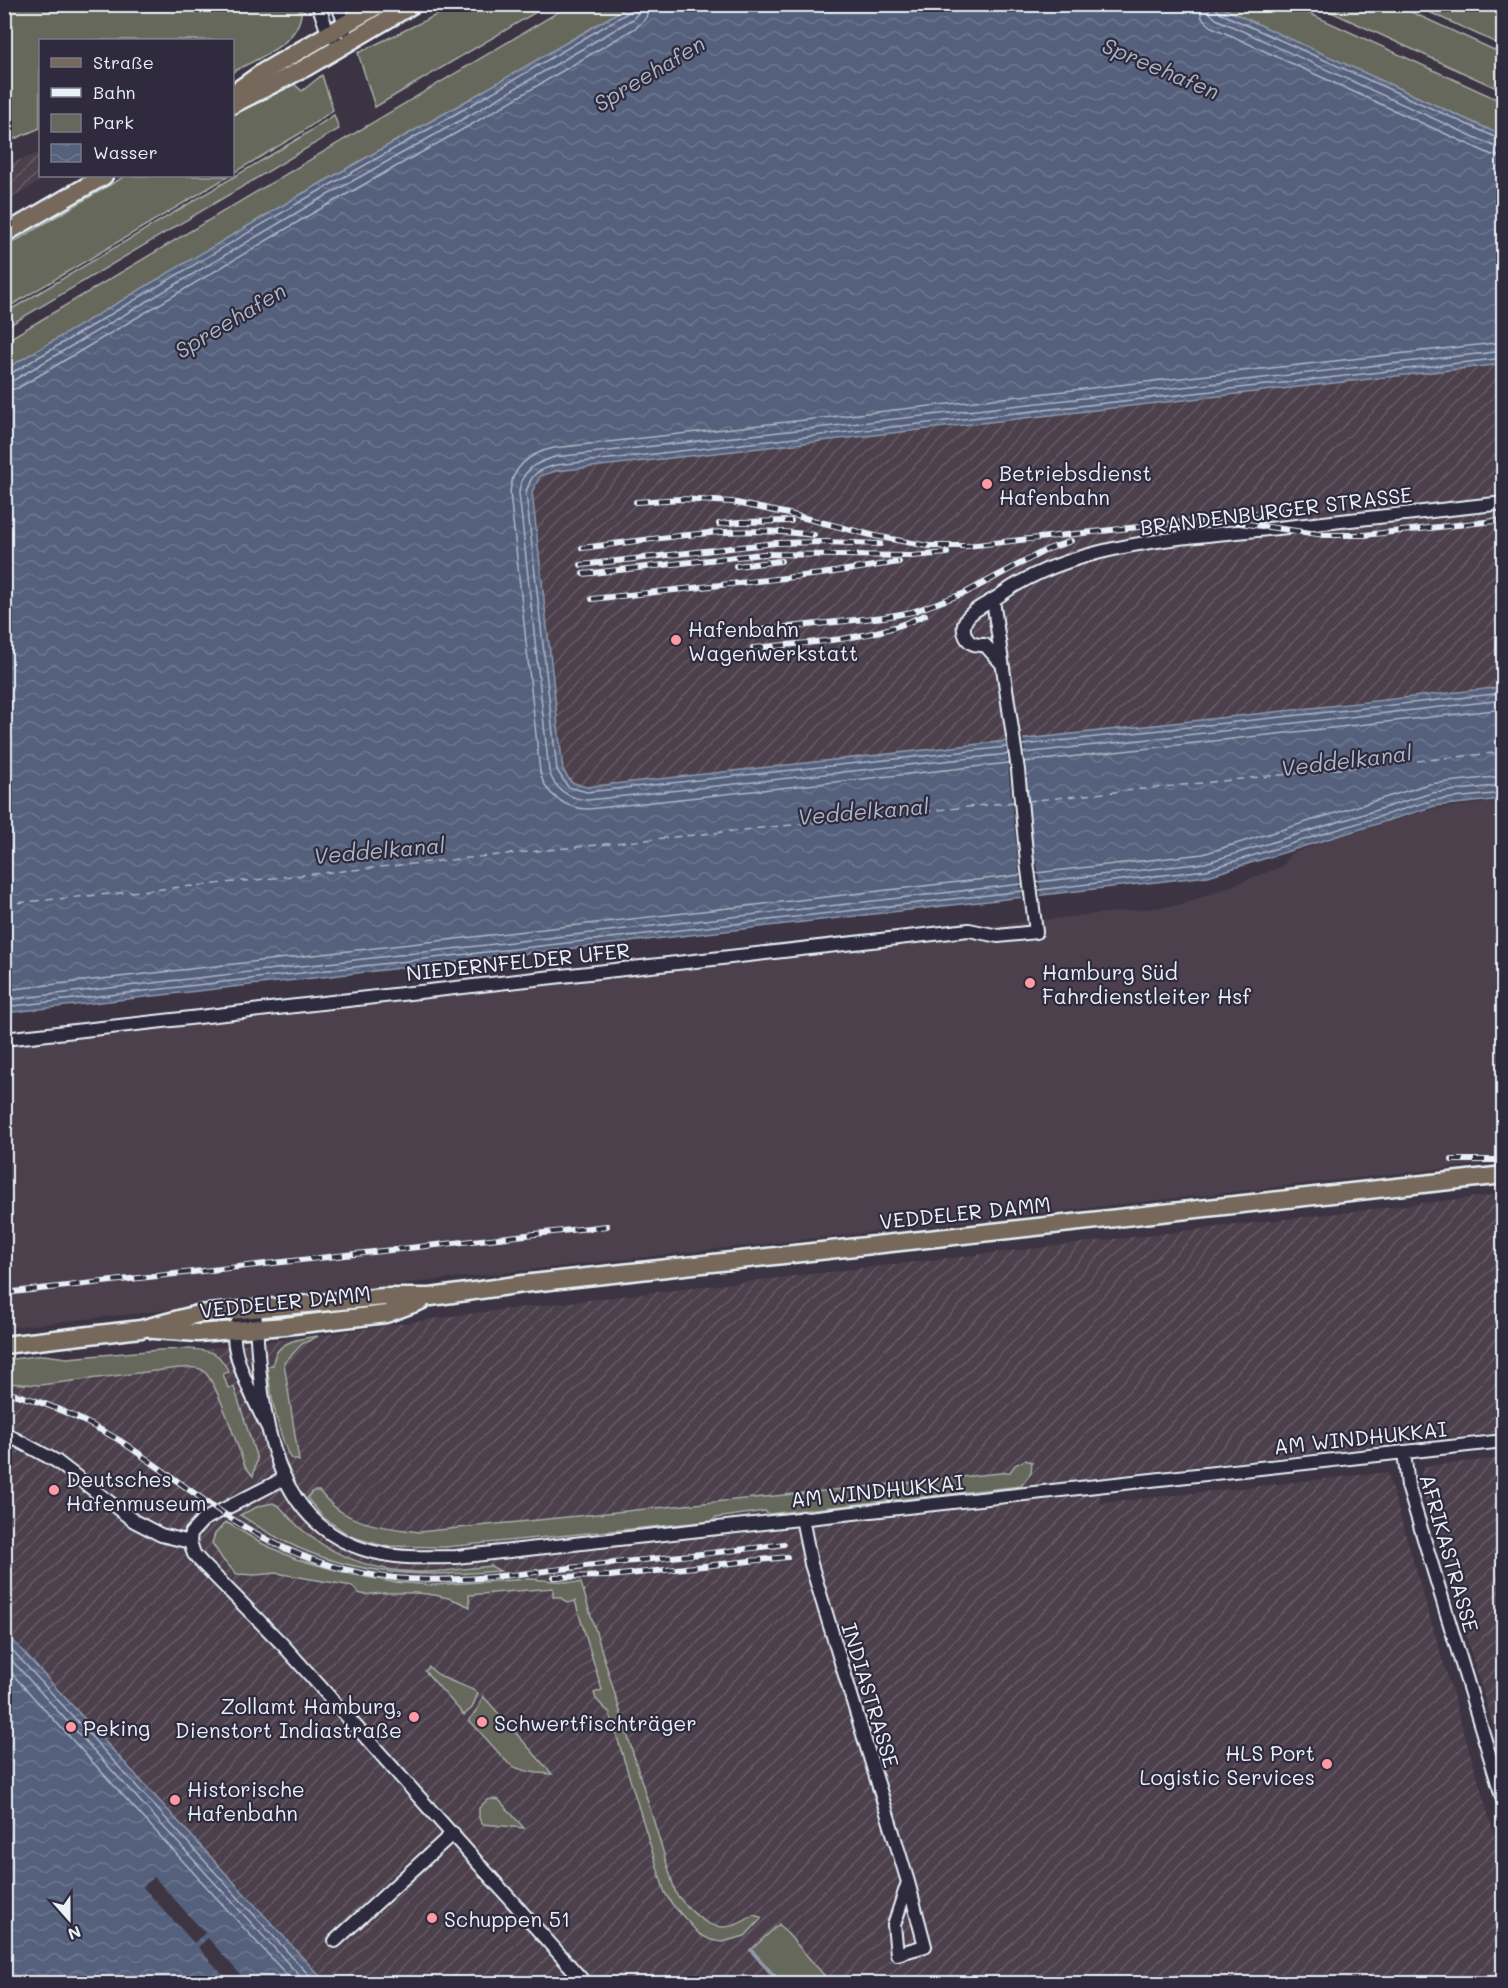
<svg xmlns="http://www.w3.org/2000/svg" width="1508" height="1988" viewBox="0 0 1508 1988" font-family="Mali,sans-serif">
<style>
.built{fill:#4c404b}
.industrial{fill:url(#industrial-furrows)}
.green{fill:#65685a;stroke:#a6aca9;stroke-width:1.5}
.water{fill:url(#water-waves);stroke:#8f9aae;stroke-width:1.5}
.pier{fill:#3c3443}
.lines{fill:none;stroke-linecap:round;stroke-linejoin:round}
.shore{stroke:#adb7c6;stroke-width:1.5}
.stream{stroke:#8f9aae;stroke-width:4}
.ferry{stroke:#adb7c6;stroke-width:1.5;stroke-dasharray:8 6;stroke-linecap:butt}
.minor-casing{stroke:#e8f1f8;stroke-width:16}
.major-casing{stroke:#e8f1f8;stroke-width:21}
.minor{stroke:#2f2a3d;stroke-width:12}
.major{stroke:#76695c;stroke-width:16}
.rail-casing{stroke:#e8f1f8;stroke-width:6}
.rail{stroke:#2f2a3d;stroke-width:4;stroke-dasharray:11;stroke-linecap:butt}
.poi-dot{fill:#ff9aa2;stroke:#2f2a3d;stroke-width:2}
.labels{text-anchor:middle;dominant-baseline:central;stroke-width:4.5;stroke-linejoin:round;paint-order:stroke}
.poi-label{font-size:21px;fill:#e8f1f8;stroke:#2f2a3d;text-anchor:start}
.street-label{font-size:21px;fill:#e8f1f8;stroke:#2f2a3d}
.water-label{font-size:22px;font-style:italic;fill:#adb7c6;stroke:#2f2a3d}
</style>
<defs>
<pattern id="industrial-furrows" width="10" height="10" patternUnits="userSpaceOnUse" patternTransform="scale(1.5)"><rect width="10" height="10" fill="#4c404b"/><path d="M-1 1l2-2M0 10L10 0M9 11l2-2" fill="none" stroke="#665c66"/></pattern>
<pattern id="water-waves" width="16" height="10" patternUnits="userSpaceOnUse" patternTransform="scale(1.5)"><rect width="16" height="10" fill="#54607c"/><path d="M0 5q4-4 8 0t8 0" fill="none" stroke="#6d778f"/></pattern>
</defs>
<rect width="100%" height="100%" fill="#3c3443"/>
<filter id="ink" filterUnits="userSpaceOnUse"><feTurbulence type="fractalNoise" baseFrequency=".0167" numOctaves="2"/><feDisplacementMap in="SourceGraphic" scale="12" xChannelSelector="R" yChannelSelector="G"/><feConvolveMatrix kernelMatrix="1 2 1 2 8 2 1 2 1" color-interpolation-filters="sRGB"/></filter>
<g filter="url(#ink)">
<polygon class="built" points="1503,801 1503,1162 5,1328 4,1032 1181,905 1283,866 1290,854 1358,830 1433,809"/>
<g class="industrial">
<polygon points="40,153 40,176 49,176 5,202 5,165"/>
<polygon points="1503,364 1503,687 586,787 571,782 563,770 532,492 540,477 556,471"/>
<polygon points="1503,1194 1503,1432 1097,1477 1101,1503 1387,1472 1503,1864 1503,1983 831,1983 779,1924 751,1950 782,1983 326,1983 5,1632 5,1372 322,1335 466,1314"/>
<polygon points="1503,1458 1504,1458 1503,1759 1419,1480 1424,1466"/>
</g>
<g class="green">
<path d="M5,4H301C306,42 259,57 233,72L232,40H40V128L5,143Z"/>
<polygon points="459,4 548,5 375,107 358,53"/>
<polygon points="570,5 631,5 463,103 302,194 5,370 4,342"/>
<polygon points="1216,5 1291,5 1503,102 1503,136"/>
<polygon points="1316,5 1396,5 1503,54 1503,91"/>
<polygon points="1414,5 1487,5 1503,12 1503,46"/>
<polygon points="322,75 333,110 299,134 233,173 233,115 294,84 302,91"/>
<polygon points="334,115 339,129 5,328 5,313 301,137"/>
<polygon points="125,176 229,176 5,309 5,247"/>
<path d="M318,1336L302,1344L284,1363L299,1461L290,1458C277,1429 271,1397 267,1366L273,1365C274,1341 299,1339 318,1336Z"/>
<path d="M190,1349C213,1351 218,1351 229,1372L223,1374L228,1388L234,1387L257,1459L253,1476L245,1466C238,1449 216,1377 202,1370C195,1366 187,1368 179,1368L40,1385L5,1383V1360L44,1355L67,1358L159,1350Z"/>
<path d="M1025,1460L1032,1462L1031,1473L1021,1486L768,1514L765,1511L715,1518L713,1521L445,1547L383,1546L350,1536L323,1517L307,1498L313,1491H319C325,1498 332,1506 340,1511C362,1526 393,1528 419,1532L1010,1472L1015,1465Z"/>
<path d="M273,1503L279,1506C287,1514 295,1525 305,1532C336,1558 377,1571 417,1572C441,1573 467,1568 491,1566L500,1571C426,1577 357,1577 288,1543C271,1535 256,1525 240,1515L259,1506Z"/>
<path d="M226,1522L263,1544L296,1559L350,1574L392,1582L434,1585L530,1579L581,1583L676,1894C699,1921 719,1941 753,1915L761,1917V1919L745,1936L722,1942L711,1940L699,1934L672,1904L665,1893L610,1714L596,1699L594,1693L602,1690L575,1601L567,1603L560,1597H553V1588L469,1595L470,1607C444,1592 412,1592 382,1593C375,1593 366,1597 359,1593C357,1592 354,1588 352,1586L276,1573L256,1575L237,1574L223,1560L212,1543L215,1534Z"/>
<path d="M429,1667C445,1683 461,1682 478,1693L472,1708L464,1715L425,1671Z"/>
<path d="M483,1696L552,1774C537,1773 520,1772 508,1763L469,1720L478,1708Z"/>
<polygon points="493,1799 499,1800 524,1828 482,1824 479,1818 479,1808 487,1800"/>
<polygon points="779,1924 831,1983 782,1983 751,1950"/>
</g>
<g class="water">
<polygon points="631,5 1216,5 1503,136 1503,364 556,471 540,476 532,492 563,770 571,782 586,787 1503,687 1503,799 1435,806 1208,876 5,1013 4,370 302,194 463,103"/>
<polygon points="5,1632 326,1983 5,1983"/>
</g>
<g class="pier">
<polygon points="1023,736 1027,776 1022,777 1031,862 1037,861 1041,898 1022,900 1005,738"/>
<polygon points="154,1877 205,1933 194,1943 143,1887"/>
<polygon points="208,1938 245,1980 241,1983 230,1983 198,1947"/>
</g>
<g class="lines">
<g class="shore">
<polyline points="1199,4 1202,18 1212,27 1492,155 1504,157"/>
<polyline points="1208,4 1210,13 1216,19 1496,147 1504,148"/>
<polyline points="1216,4 1217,10 1220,13 1504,141"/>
<polyline points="4,375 10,374 305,199 466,108 629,12 633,4"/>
<polyline points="4,382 14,380 308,206 470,115 633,19 638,13 640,4"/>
<polyline points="4,391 18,388 313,213 474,123 637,27 646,18 649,4"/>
<polyline points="1022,745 1504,693"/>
<path d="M1007,747L587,792L568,787L557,770L526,493C531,473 538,470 556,465L1504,358"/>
<polyline points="1023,753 1504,700"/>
<path d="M1008,754L588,800C569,799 554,789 549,771L519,493C521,470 535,463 555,457L1504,351"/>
<polyline points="1024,762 1504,709"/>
<path d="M1009,763L589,809C566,809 545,795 540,772L510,493C511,467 530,453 554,448L1504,342"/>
<polyline points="1036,873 1203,854 1429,784 1504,776"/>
<polyline points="1037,882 1205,863 1432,793 1504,785"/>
<polyline points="1038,890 1206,870 1433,800 1504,793"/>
<polyline points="4,990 1021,875"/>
<polyline points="4,1000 1022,884"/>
<polyline points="4,1007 1023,891"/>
<polyline points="4,1641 317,1984"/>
<polyline points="4,1652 307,1984"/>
<polyline points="4,1665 295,1984"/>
</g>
<polyline class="stream" points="751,1950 781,1984"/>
<g class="ferry">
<polyline points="1027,801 1504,752"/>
<polyline points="4,904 225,883 1016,802"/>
</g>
<defs>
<g id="minor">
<polyline points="318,4 328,33 342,46"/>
<polyline points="337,4 345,23 345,30"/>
<path d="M1002,664L985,645C977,645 970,645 966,637C955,615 985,606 999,596C1072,542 1189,537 1278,528C1353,520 1428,511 1504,503"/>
<polyline points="4,1039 969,930 998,936 1036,932 1027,862 1018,770 993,600"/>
<path d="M268,1428C257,1407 228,1351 235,1328C238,1319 248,1314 255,1309C261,1404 265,1533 383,1554C407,1559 432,1557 456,1557L1504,1441"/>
<polyline points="4,1433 56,1461 134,1521 161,1535 190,1542"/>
<polyline points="1404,1452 1408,1486 1504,1803"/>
<polyline points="802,1518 811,1564 908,1882 894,1925 897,1954 925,1946 908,1882"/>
<polyline points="190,1542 194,1554 201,1562 284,1646 586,1984"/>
<polyline points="190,1542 191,1533 203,1520 285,1478"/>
<polyline points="335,1941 453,1833"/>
</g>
<g id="major">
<polyline points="232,94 263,72 380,4"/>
<polyline points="232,105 305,68 414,4"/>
<polyline points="4,234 104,176"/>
<polyline points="154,1330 198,1333 285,1326 386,1314 421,1301"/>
<polyline points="4,1345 141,1329 198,1314 384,1297 431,1297 523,1284 1504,1175"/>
</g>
</defs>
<use href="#minor" class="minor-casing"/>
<use href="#major" class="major-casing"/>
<use href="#minor" class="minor"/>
<use href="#major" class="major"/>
<defs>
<g id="rail">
<polyline points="636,502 681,499 732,502 789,514 875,536 928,546 967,546 1184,522 1240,523 1325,535 1364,535 1504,520"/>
<polyline points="1228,517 1279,510"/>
<polyline points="719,524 739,522 791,521"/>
<path d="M582,548C659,539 737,524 814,535"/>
<polyline points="581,565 776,543 825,542 880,544"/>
<polyline points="736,566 781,561"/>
<polyline points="583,574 763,554 912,556 947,553"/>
<polyline points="592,599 821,574 899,562"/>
<polyline points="751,631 884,617 912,612 965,593 1048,549 1071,541"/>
<path d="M753,648C811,642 871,641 925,615"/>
<polyline points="1452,1160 1504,1160"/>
<polyline points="4,1293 607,1226"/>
<path d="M4,1392C46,1401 82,1419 119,1440C177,1478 233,1528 298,1554C400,1596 490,1577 594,1565C658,1558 721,1553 784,1544"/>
<polyline points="554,1577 610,1576 787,1557"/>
</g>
</defs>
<use href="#rail" class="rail-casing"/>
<use href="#rail" class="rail"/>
</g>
</g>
<g class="poi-dot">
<circle cx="987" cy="484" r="6"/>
<circle cx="676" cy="640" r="6"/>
<circle cx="1030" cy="983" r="6"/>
<circle cx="54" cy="1490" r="6"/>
<circle cx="414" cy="1717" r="6"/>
<circle cx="482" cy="1722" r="6"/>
<circle cx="71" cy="1727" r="6"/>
<circle cx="1327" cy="1764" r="6"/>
<circle cx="175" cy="1800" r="6"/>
<circle cx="432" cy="1918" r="6"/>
</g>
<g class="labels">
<g class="poi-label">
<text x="999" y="472">Betriebsdienst<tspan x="999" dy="24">Hafenbahn</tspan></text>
<text x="688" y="628">Hafenbahn<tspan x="688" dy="24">Wagenwerkstatt</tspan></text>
<text x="1042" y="971">Hamburg Süd<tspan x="1042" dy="24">Fahrdienstleiter Hsf</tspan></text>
<text x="66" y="1478">Deutsches<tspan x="66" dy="24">Hafenmuseum</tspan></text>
<text x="402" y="1705" text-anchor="end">Zollamt Hamburg,<tspan x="402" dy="24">Dienstort Indiastraße</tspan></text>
<text x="494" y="1722">Schwertfischträger</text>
<text x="83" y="1727">Peking</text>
<text x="1315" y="1752" text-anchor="end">HLS Port<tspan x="1315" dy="24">Logistic Services</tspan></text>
<text x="187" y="1788">Historische<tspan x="187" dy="24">Hafenbahn</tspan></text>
<text x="444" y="1918">Schuppen 51</text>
</g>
<g class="street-label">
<text transform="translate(1276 510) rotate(-7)">BRANDENBURGER STRASSE</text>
<text transform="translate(518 961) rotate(-6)">NIEDERNFELDER UFER</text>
<text transform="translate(965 1212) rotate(-6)">VEDDELER DAMM</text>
<text transform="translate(285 1301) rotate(-6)">VEDDELER DAMM</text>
<text transform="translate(1360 1437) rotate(-6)">AM WINDHUKKAI</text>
<text transform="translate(877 1490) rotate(-6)">AM WINDHUKKAI</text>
<text transform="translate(1450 1553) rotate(74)">AFRIKASTRASSE</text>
<text transform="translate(871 1695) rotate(73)">INDIASTRASSE</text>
</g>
<g class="water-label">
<text transform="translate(1161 68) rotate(23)">Spreehafen</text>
<text transform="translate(649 73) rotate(-31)">Spreehafen</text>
<text transform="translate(230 320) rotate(-31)">Spreehafen</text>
<text transform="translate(1346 760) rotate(-7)">Veddelkanal</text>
<text transform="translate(863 811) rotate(-5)">Veddelkanal</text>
<text transform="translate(379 850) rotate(-5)">Veddelkanal</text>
</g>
</g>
<rect width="1508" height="1988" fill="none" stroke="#2f2a3d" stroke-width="24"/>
<rect x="12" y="12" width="1484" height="1964" fill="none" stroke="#e8f1f8" stroke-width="2" filter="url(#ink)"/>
<rect x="39" y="39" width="195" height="138" fill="#2f2a3d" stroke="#797a88" stroke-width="1.5"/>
<rect x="51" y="58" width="30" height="9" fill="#76695c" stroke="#797a88" stroke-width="1.5"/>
<text x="93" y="69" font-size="18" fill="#e8f1f8">Straße</text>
<rect x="51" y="88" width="30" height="9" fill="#e8f1f8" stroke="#797a88" stroke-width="1.5"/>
<text x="93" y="99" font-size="18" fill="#e8f1f8">Bahn</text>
<rect x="51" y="114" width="30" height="18" fill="#65685a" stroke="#797a88" stroke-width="1.5"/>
<text x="93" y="129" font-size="18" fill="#e8f1f8">Park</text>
<rect x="51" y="144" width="30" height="18" fill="url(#water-waves)" stroke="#797a88" stroke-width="1.5"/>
<text x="93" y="159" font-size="18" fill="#e8f1f8">Wasser</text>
<g transform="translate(69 1919) rotate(159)" stroke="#2f2a3d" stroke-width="4.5" paint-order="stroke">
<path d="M0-4.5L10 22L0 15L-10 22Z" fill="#e8f1f8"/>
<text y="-9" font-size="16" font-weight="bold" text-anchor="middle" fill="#e8f1f8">N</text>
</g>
</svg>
